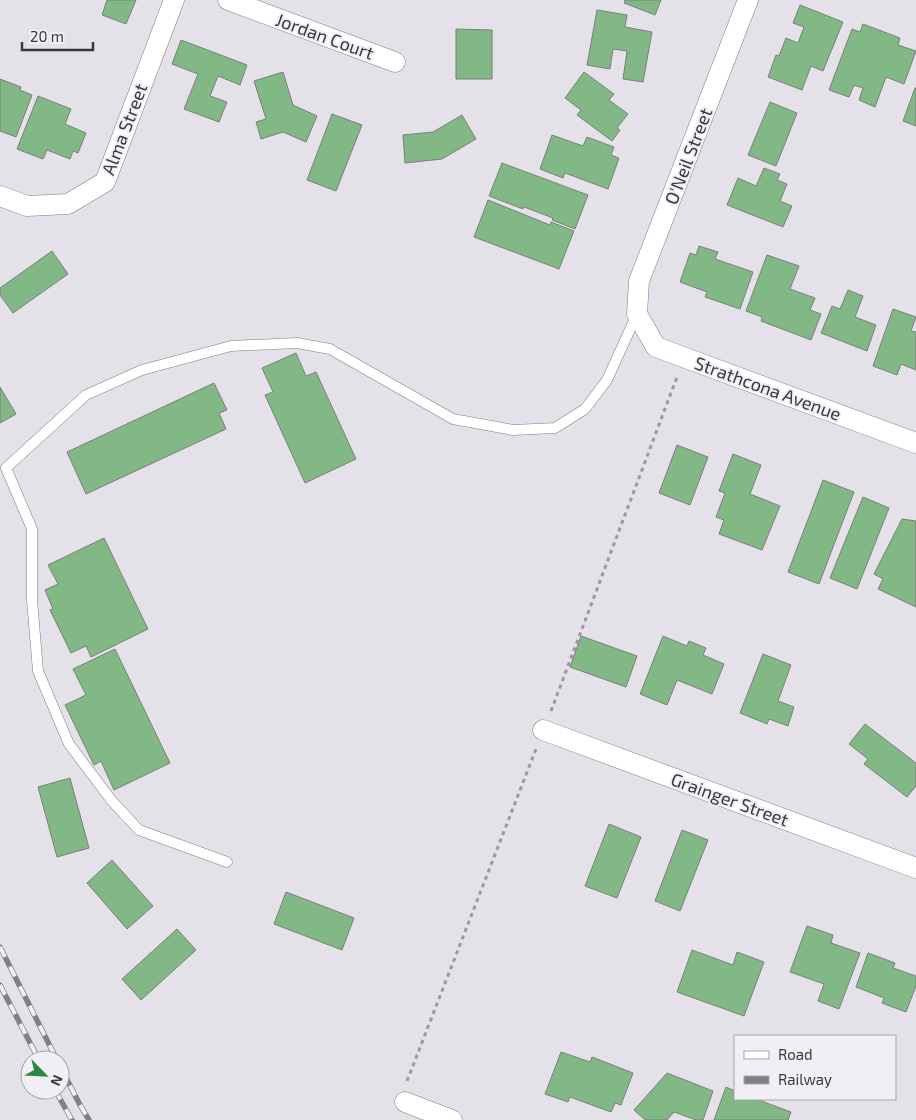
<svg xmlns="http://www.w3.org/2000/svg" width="916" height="1120" viewBox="0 0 916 1120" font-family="'Exo 2',sans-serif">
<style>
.building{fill:#82b885;stroke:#7b7f7b}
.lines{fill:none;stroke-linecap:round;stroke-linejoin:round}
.lane-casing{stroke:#7e7d82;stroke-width:11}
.street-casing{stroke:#7e7d82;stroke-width:21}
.path{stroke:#9a999d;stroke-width:3;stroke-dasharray:4 4;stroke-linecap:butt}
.lane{stroke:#fff;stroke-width:10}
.street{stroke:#fff;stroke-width:20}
.rail-casing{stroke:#818084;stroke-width:5.5}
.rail{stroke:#f1eff5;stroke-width:4;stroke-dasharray:11;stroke-linecap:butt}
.labels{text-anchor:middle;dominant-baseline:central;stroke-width:4;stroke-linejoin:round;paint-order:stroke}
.street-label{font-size:18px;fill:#39393b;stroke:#f1eff5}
</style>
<rect width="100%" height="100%" fill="#e4e2e8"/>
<g class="building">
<polygon points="107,0 136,0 126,24 102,15"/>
<polygon points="625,0 661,0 655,15 624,3"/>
<polygon points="800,5 843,22 823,71 811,66 802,90 768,77 776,55 779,56 786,38 798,43 804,27 793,23"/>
<polygon points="597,10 627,15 625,27 652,32 643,82 623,79 627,51 613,49 610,69 587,65"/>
<polygon points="863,24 900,38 898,45 916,51 904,84 886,77 875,107 859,100 863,88 854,85 849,97 829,90 852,29 860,32"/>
<polygon points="456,29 492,30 492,79 456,79"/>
<polygon points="181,40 247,65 240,85 218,76 210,96 227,102 219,122 184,109 198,74 172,64"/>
<polygon points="283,72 293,105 317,116 306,142 283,132 261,139 256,122 266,119 254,81"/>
<polygon points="584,72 614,94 609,100 628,114 617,128 620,130 612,141 577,115 581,110 565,98"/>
<polygon points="0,79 21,87 20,90 32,95 16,137 0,131"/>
<polygon points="915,88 916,88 916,126 903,121"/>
<polygon points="38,96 71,109 65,124 86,133 78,153 73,151 70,159 47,150 43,159 17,149"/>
<polygon points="770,102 797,113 776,166 748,155"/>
<polygon points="332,114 362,125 336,191 307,180"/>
<polygon points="462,115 476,139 442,159 405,163 403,135 433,132"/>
<polygon points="552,135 583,146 587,137 614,147 611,155 619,158 608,189 565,173 563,178 540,169"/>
<polygon points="502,163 588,195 575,229 552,220 553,218 524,207 523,209 489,196"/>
<polygon points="764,168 780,174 777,180 787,184 780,201 792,206 783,227 727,205 738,178 756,186"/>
<polygon points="488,200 550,225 551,222 574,231 559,269 474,237"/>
<polygon points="699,246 718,252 715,259 753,272 740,309 705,297 707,292 680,282 690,253 696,255"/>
<polygon points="52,251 68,274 13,313 0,295 0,288"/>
<polygon points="767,255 799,266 790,289 815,298 810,310 821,314 811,340 761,321 762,317 746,311"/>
<polygon points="848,290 863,296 855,317 876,325 867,351 821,333 832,306 840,309"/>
<polygon points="893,309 916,317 911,331 916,332 916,370 901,364 897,375 873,366"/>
<polygon points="296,353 306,376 316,372 356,459 305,483 265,395 273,392 262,368"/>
<polygon points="214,383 227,410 219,413 226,429 86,494 67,452"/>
<polygon points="0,387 16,414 0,423"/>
<polygon points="677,445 708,457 690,505 659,493"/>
<polygon points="733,454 761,465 750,494 780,506 762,550 719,534 724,520 716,517 725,493 719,491"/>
<polygon points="823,480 854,492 819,584 788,572"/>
<polygon points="863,497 889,508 857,589 830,578"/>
<polygon points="902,519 916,521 916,607 878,589 883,579 874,574"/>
<polygon points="104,538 148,629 91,657 86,646 71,653 50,610 53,609 45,590 58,584 48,565"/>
<polygon points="581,636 637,656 626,687 570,667"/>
<polygon points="663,636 687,646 689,641 706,648 703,655 724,664 712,694 677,680 667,705 640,694"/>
<polygon points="115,649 170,763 114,790 101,761 94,765 65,705 86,695 73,669"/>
<polygon points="763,654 791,665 778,701 794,707 788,726 769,719 767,724 740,713"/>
<polygon points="865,724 916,763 916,786 907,797 864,764 868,759 849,744"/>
<polygon points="70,778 89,848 57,857 38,787"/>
<polygon points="609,824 641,837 617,898 585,886"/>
<polygon points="682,830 708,840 680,911 655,901"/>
<polygon points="112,860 153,906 127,929 87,883"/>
<polygon points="286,892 354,918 342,950 274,924"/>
<polygon points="807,926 833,935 831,943 860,953 839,1009 818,1001 824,984 790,972"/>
<polygon points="177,929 196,950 141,1000 122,979"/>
<polygon points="692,950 733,965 737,952 764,962 744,1016 677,992"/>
<polygon points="868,953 895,963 893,968 916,976 916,986 906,1012 882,1003 884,998 856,987"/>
<polygon points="561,1052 590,1062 592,1057 633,1073 621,1105 615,1103 611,1112 570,1097 568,1102 545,1094"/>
<polygon points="667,1073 713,1091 703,1120 696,1120 674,1112 667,1120 645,1120 634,1110"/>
<polygon points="726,1087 735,1091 735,1099 756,1099 791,1112 788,1120 714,1120"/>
</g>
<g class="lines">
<defs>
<polyline id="lane" points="227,862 139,830 112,801 69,744 38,671 32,600 32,529 6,468 86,395 142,370 231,346 297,343 330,349 453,419 513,430 555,428 585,409 607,380 637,314"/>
<g id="street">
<polyline points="228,0 395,62"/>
<polyline points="748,0 639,281 637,314 656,347 916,443"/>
<polyline points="0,196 27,206 68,204 105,182 174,0"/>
<polyline points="543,730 916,868"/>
<polyline points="405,1102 452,1120"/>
</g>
</defs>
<use href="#lane" class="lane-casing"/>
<use href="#street" class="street-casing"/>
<g class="path">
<polyline points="551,711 677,377"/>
<polyline points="407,1081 536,749"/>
</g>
<use href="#lane" class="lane"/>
<use href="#street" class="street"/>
<defs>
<g id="rail">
<polyline points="0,947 57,1060"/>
<polyline points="0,985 39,1060"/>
<polyline points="60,1066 80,1105 89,1120"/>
<polyline points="55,1090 72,1120"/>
</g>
</defs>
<use href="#rail" class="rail-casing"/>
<use href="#rail" class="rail"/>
</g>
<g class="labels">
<g class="street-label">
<text transform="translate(325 36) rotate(20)">Jordan Court</text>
<text transform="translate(124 129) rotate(-69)">Alma Street</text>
<text transform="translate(688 156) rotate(-69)">O'Neil Street</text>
<text transform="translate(768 388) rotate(20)">Strathcona Avenue</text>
<text transform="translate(730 799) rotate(20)">Grainger Street</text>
</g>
</g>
<rect x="734" y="1035" width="162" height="65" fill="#f1eff5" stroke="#a7a6ab"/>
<rect x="744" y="1051" width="25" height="8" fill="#ffffff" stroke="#a7a6ab"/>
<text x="778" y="1060" font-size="15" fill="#39393b">Road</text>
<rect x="744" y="1076" width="25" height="8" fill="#818084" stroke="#a7a6ab"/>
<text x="778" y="1085" font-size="15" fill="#39393b">Railway</text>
<g transform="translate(45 1075) rotate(114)"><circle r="24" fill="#f1eff5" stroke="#a7a6ab"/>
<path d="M0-4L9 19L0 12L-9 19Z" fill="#2b883a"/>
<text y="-8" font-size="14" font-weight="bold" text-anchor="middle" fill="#39393b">N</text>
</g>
<path d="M22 42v8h71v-8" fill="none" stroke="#39393b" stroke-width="2.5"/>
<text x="30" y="42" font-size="15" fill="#39393b" stroke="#f1eff5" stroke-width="4" paint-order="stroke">20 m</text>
</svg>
